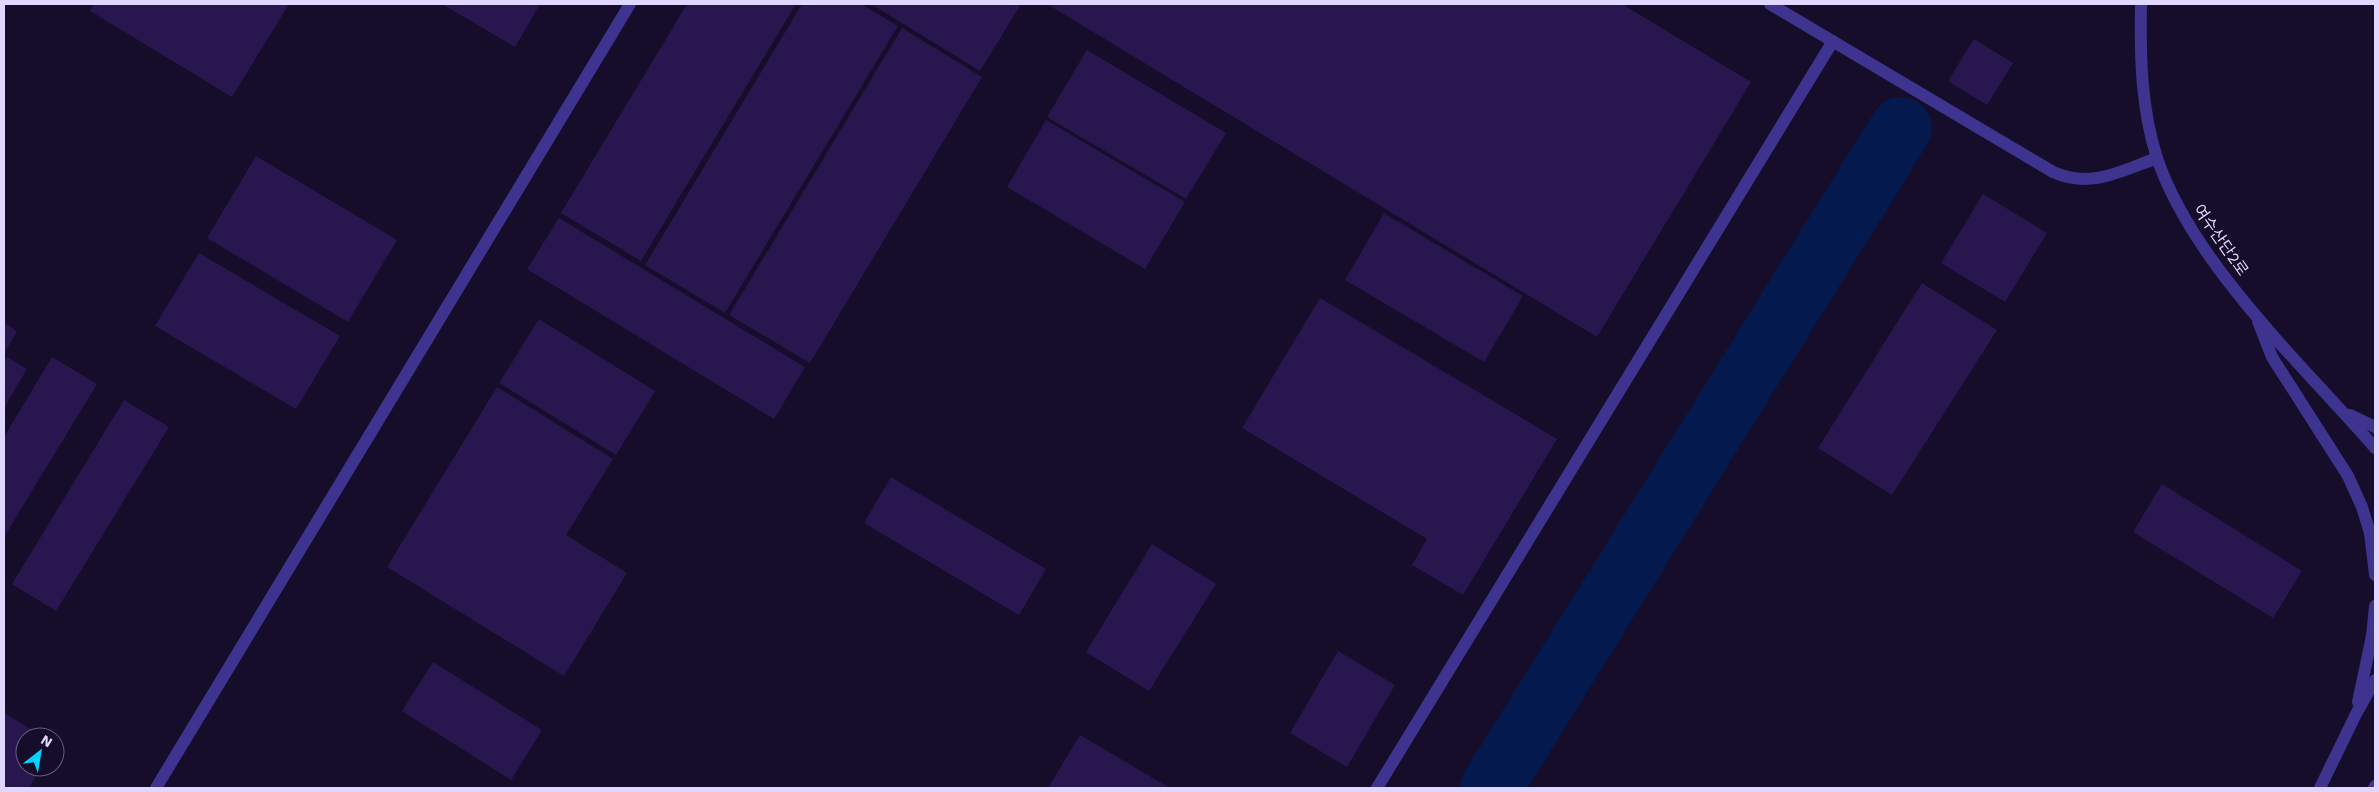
<svg xmlns="http://www.w3.org/2000/svg" width="2379" height="792" viewBox="0 0 2379 792" font-family="'Work Sans','Noto Sans KR',sans-serif">
<style>
.lines{fill:none;stroke-linecap:round;stroke-linejoin:round}
.river{stroke:#04194d;stroke-width:62}
.building{fill:#27174e}
.service{stroke:#3e338f;stroke-width:12}
.tertiary{stroke:#3e338f;stroke-width:12}
.labels{text-anchor:middle;dominant-baseline:central;stroke-width:4;stroke-linejoin:round;paint-order:stroke}
.street-label{font-size:16px;fill:#dfd7ff;stroke:#150d2a}
</style>
<rect width="100%" height="100%" fill="#150d2a"/>
<g class="lines">
<polyline class="river" points="1491,788 1901,128"/>
</g>
<g class="building">
<polygon points="94,4 289,4 232,97 90,11"/>
<polygon points="442,4 540,4 515,47"/>
<polygon points="687,4 796,4 641,261 561,213"/>
<polygon points="802,4 861,4 898,26 725,313 645,265"/>
<polygon points="871,4 1021,4 980,71"/>
<polygon points="1047,4 1622,4 1751,82 1597,337"/>
<polygon points="902,28 982,77 810,363 729,315"/>
<polygon points="1974,39 2013,63 1987,105 1948,81"/>
<polygon points="1087,50 1226,133 1186,199 1047,117"/>
<polygon points="1046,120 1185,202 1145,269 1007,187"/>
<polygon points="256,156 397,240 348,322 207,238"/>
<polygon points="1983,194 2047,233 2005,302 1941,263"/>
<polygon points="1384,213 1523,296 1484,362 1345,280"/>
<polygon points="559,218 805,367 774,419 527,269"/>
<polygon points="199,253 340,336 296,409 155,326"/>
<polygon points="1922,283 1997,330 1892,495 1818,448"/>
<polygon points="1320,298 1557,439 1463,595 1412,565 1427,539 1242,428"/>
<polygon points="539,319 655,391 616,455 499,383"/>
<polygon points="4,323 17,331 4,354"/>
<polygon points="7,357 27,369 4,408 4,362"/>
<polygon points="52,357 97,384 4,537 4,437"/>
<polygon points="497,387 613,459 566,535 627,573 564,676 387,567"/>
<polygon points="124,400 169,427 56,611 12,584"/>
<polygon points="891,477 1046,569 1019,615 864,523"/>
<polygon points="2162,484 2302,571 2273,618 2133,532"/>
<polygon points="1152,544 1216,584 1149,691 1086,652"/>
<polygon points="1338,651 1395,685 1347,767 1290,733"/>
<polygon points="433,662 542,730 511,780 402,711"/>
<polygon points="4,713 44,737 25,737 25,767 42,767 29,788 4,788"/>
<polygon points="1080,735 1170,788 1048,788"/>
</g>
<g class="lines">
<g class="service">
<path d="M1770,4L2053,172C2091,189 2121,171 2157,158"/>
<polyline points="156,788 630,4"/>
<polyline points="1377,788 1833,41"/>
</g>
<g class="tertiary">
<path d="M2141,4C2140,56 2141,108 2157,158C2193,264 2302,364 2375,448"/>
<polyline points="2258,321 2272,357 2348,476 2362,507 2370,533 2375,575"/>
<polyline points="2350,415 2375,427"/>
<polyline points="2358,702 2372,636 2375,606"/>
<polyline points="2320,788 2356,714 2375,680"/>
<polyline points="2374,788 2375,786"/>
</g>
</g>
<g class="labels">
<g class="street-label">
<text transform="translate(2221 240) rotate(55)">여수산단2로</text>
</g>
</g>
<rect width="2379" height="792" fill="none" stroke="#dfd7ff" stroke-width="10"/>
<g transform="translate(40 752) rotate(31)"><circle r="24" fill="#150d2a" stroke="#665e7f"/>
<path d="M0-4L9 19L0 12L-9 19Z" fill="#03d2ff"/>
<text y="-8" font-size="14" font-weight="bold" text-anchor="middle" fill="#dfd7ff">N</text>
</g>
</svg>
